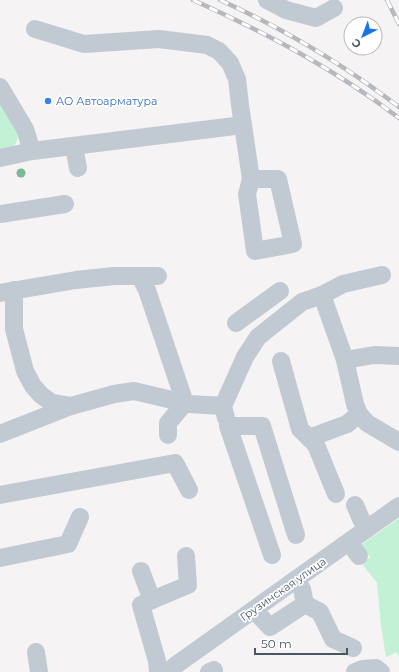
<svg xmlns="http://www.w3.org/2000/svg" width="399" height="672" viewBox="0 0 399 672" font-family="Montserrat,sans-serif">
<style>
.green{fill:#c3f1d5}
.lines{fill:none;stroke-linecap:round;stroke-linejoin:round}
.minor{stroke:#c1cad2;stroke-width:18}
.rail-casing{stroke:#b5b8bd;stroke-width:4.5}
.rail{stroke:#fff;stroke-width:3;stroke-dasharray:9;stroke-linecap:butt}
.tree{fill:#7bb799}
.shop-dot{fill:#3f7fe0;stroke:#fff;stroke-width:1.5}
.labels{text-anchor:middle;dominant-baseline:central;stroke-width:3.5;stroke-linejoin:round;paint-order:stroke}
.shop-label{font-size:11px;fill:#366cbe;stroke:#fff;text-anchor:start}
.street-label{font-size:11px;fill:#4a5661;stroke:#fff}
</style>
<rect width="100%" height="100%" fill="#f5f3f3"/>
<g class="green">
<path d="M0,99C6,109 28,137 12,147C9,149 4,149 0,150Z"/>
<polygon points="399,518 399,657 397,652 386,657 381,626 377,583 363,565 370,557 361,545"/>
</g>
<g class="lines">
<g class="minor">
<polyline points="267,0 286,10 316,18 334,8"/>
<polyline points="35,29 84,44 159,39 207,45 219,51 230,63 237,79 240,105 251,179 247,194 255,251 293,244 278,179 251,179"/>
<polyline points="0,87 25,129 32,151"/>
<polyline points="74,146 78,168"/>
<polyline points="0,158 32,151 243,125"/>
<polyline points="0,214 65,204"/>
<polyline points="140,276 147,290 185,403 168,423 168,435"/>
<polyline points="14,290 14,329 25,371 33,386 41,395 52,403 71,406 114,394 134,391 189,404 223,406"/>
<polyline points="0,293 76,280 114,276 158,276"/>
<polyline points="322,295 345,360 355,404 359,414 367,423 399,442"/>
<polyline points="236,323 280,291"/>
<polyline points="345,360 374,355 399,356"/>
<polyline points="281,361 300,429 316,445 336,494"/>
<polyline points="226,418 223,406 245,357 258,337 302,302 322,295 343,284 382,275"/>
<polyline points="0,434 71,406"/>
<polyline points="309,438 347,424 359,414"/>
<polyline points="0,495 175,463 189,490"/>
<polyline points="355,505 361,519 367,529"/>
<polyline points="349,542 359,556"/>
<polyline points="272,555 228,426 262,426 296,535"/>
<polyline points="0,558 68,544 80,517"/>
<polyline points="141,571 152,600 141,605 157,661 158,672"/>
<polyline points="295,580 302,589 305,604 320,612 333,639 353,648"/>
<polyline points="152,600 188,585 186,556"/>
<polyline points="254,610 270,627 305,604"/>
<polyline points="36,652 39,672"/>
<polyline points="168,672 176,665 399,506"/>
<polyline points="209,672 214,670"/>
<polyline points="355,672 363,669 376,668 381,672"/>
</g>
<defs>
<g id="rail">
<path d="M193,0C268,34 333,68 399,118"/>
<path d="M220,0C284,29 343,64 399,107"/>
<polyline points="387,0 399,24"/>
</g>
</defs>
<use href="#rail" class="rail-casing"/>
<use href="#rail" class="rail"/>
</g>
<circle class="tree" cx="21" cy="173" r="4.5"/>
<circle class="shop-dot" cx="48" cy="101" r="4"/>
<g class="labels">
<g class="shop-label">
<text x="56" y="101">АО Автоарматура</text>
</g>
<g class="street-label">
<text transform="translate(283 589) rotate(-35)">Грузинская улица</text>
</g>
</g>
<g transform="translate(363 36) rotate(222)"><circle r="19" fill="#ffffff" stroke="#b7bbc0"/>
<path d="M0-3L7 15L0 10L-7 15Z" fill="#1a73e8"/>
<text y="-6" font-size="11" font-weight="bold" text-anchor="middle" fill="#4a5661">С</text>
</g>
<path d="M255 648v6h92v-6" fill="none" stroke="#4a5661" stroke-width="2"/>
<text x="261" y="648" font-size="12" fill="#4a5661" stroke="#ffffff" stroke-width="3" paint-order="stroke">50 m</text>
</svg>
